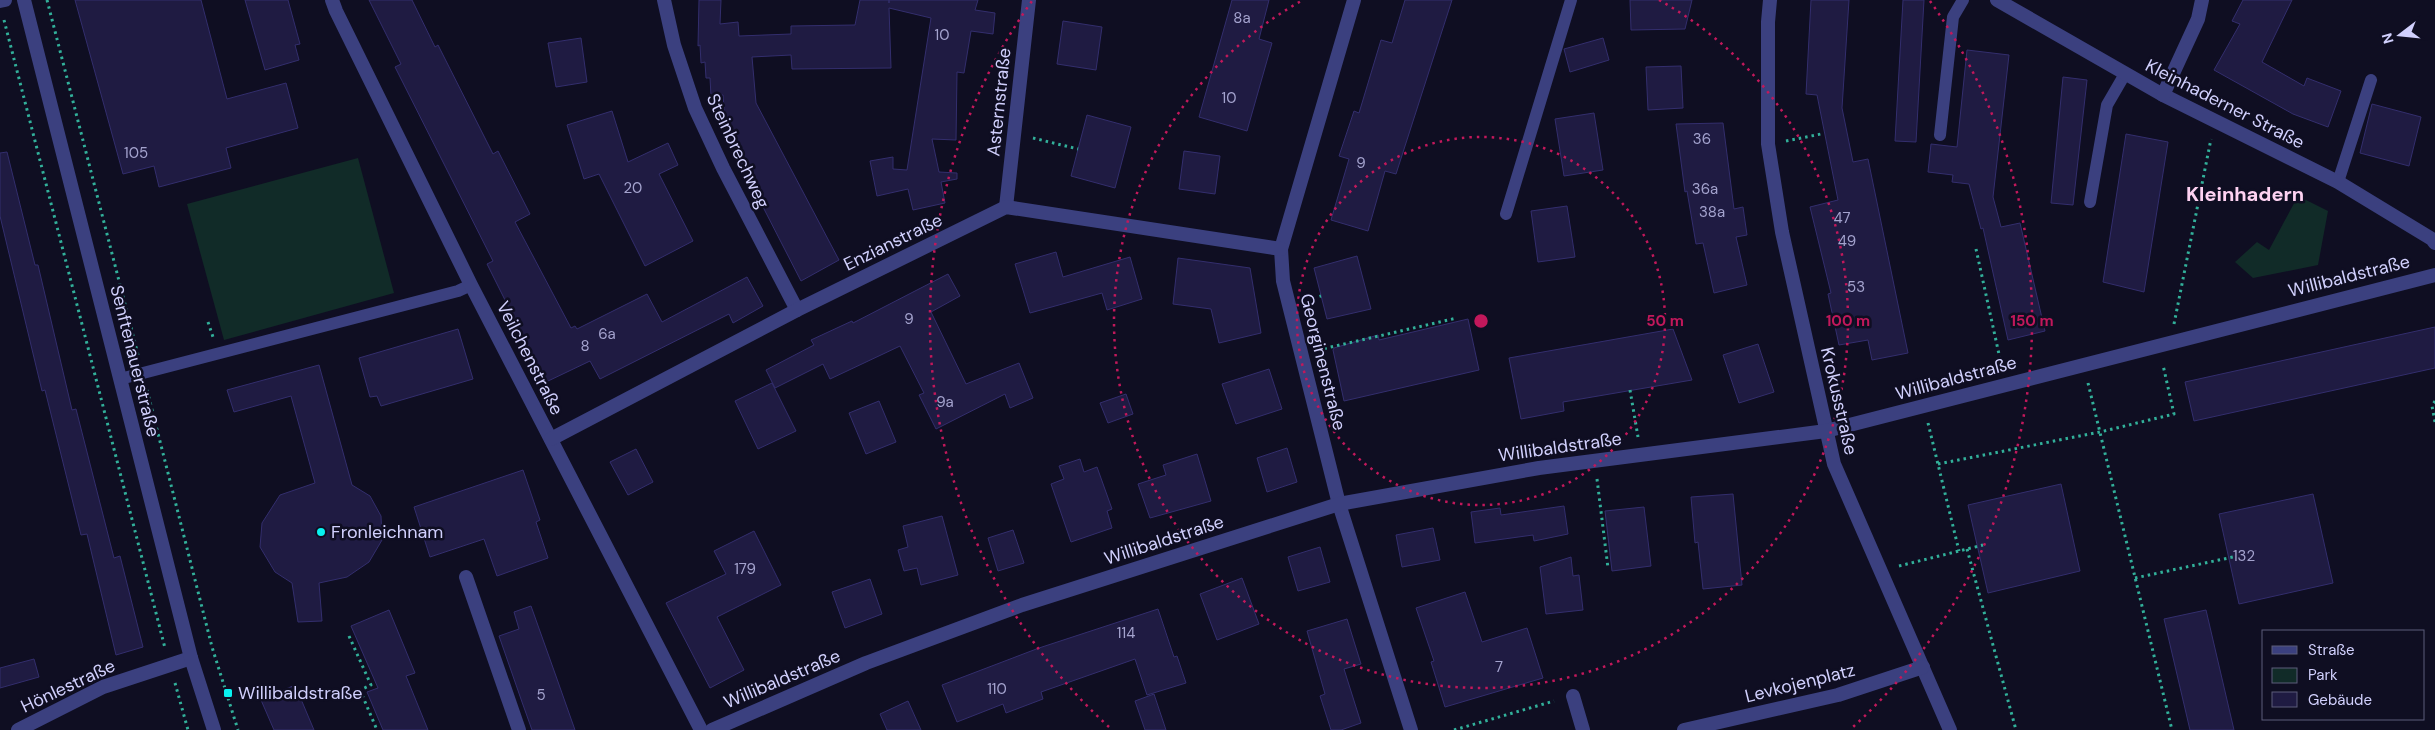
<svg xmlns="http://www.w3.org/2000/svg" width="2435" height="730" viewBox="0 0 2435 730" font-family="'DM Sans',sans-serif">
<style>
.green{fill:#112b28}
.building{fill:#1f1b42;stroke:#332e6d}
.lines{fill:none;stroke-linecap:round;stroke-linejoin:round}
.path{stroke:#32b09a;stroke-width:3;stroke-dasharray:2.5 4;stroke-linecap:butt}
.service{stroke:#3b407f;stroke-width:12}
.minor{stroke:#3b407f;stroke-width:14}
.tertiary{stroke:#3b407f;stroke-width:14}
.ring{fill:none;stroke:#c2185b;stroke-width:2.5;stroke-dasharray:2.5 5}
.poi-dot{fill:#08f2f0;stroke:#0f0e22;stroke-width:2}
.labels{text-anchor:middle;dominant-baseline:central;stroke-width:5;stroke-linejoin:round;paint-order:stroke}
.number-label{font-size:15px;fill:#a4a3ce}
.street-label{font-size:18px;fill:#d1d0fd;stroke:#0f0e22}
.poi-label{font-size:18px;fill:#d1d0fd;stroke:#0f0e22;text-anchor:start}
.quarter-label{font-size:20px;font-weight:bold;fill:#fed2f2;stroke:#0f0e22}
.centre{fill:#c2185b;stroke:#0f0e22;stroke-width:2.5}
.ring-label{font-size:15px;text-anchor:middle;font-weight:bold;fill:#c2185b;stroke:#0f0e22;stroke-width:5;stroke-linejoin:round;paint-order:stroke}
</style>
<rect width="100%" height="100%" fill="#0f0e22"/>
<g class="green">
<polygon points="358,158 394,293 224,340 187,204"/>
<polygon points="2298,196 2328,211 2318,265 2253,278 2235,262 2257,242 2269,250"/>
</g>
<g class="building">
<polygon points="75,0 201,0 227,99 286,83 298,128 226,148 231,168 159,187 154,166 123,174"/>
<polygon points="245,0 288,0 300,44 295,45 299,60 265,70"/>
<polygon points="369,0 412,0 435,47 438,45 493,154 498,151 530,214 515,222 571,328 575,326 577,329 647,294 662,322 747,277 763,306 733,323 729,314 600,379 590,361 546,382 487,264 493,261 395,67 401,64"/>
<polygon points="699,0 721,0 720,24 738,22 739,36 791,34 791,26 855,25 860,0 889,0 889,3 889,0 978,0 975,10 995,13 993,34 971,31 964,73 957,72 956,140 932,139 939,172 957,173 957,179 941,182 945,203 913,210 908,189 877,196 870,161 893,157 893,169 907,170 931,18 889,8 891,68 792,69 791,55 752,57 756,103 839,260 801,281 726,135 723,95 711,96 710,78 706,78 705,62 701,63 700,45 698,46"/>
<polygon points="1232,0 1269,0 1259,39 1272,43 1247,131 1199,117"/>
<polygon points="1405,0 1452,0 1396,174 1385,171 1368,231 1331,220 1349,159 1339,156 1354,111 1359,113 1381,40 1392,43"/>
<polygon points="1630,0 1692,0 1685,29 1631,30"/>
<polygon points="1811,0 1849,0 1842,108 1853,162 1868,159 1908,353 1872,360 1868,340 1839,345 1828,294 1831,293 1810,207 1838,200 1817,95 1806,94"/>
<polygon points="1903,0 1924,0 1916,142 1895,141"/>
<polygon points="2243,0 2292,0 2262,62 2304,86 2307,78 2341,91 2328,127 2293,114 2214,70 2240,24 2232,21"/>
<polygon points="1063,21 1102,27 1096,70 1057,64"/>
<polygon points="581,38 587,82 556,87 548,43"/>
<polygon points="1603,38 1609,60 1570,72 1564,49"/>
<polygon points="1967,50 2009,55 1993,197 2001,227 2020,223 2045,331 2008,340 1983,228 1981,229 1969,184 1952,182 1953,175 1928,172 1931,144 1957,147"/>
<polygon points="1681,66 1683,108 1648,110 1646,67"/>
<polygon points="2063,77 2087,80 2073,205 2051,203"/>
<polygon points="2372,104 2421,117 2409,166 2360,153"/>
<polygon points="612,111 628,162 668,143 678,165 659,174 693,241 645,266 599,174 584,179 567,125"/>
<polygon points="1594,113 1603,170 1564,176 1555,119"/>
<polygon points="1087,115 1131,127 1115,188 1071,176"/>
<polygon points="1723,123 1734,209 1743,207 1747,235 1736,237 1747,285 1714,293 1703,243 1696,244 1687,191 1685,192 1676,124"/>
<polygon points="2126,134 2168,142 2144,292 2103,282"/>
<polygon points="1184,151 1220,156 1215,194 1179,189"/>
<polygon points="7,152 35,265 38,265 72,410 76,409 114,558 120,556 143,647 116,655 87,534 81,535 45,390 42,391 0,216 0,153"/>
<polygon points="1567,206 1575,257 1538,262 1531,211"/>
<polygon points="1056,252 1063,277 1130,257 1142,299 1107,310 1102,293 1030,313 1015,264"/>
<polygon points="1357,256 1371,309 1327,319 1314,268"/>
<polygon points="1178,258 1250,268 1261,333 1219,343 1211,309 1173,304"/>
<polygon points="948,274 960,296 931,312 966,384 1019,363 1033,398 1010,408 1005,394 936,429 919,395 924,393 900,346 830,379 823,364 775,388 766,370 814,345 811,340 852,321 853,323"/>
<polygon points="1468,319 1479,370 1344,401 1333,350 1334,348 1378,335 1379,340"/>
<polygon points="2435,327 2435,368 2194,421 2185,382"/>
<polygon points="458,329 473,379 381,406 377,396 370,397 359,358"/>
<polygon points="1673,329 1692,380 1563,402 1564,411 1521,419 1509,358"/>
<polygon points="1758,344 1774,392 1739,403 1723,355"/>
<polygon points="319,365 352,485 370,496 381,516 382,540 369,562 347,577 319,583 322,621 298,622 292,583 275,572 260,547 262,523 280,495 315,483 291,396 234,412 227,390"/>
<polygon points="1269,369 1282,409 1236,424 1222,384"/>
<polygon points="772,383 796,431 758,449 735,401"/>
<polygon points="1126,394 1133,414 1108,423 1100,403"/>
<polygon points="879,401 896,442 866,454 849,413"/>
<polygon points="1287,448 1297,482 1267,492 1257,458"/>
<polygon points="636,449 653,482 628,495 610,462"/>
<polygon points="1197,454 1211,501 1150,518 1138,484 1166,475 1163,465"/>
<polygon points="1080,459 1084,472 1097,467 1112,509 1107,511 1112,528 1071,542 1051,484 1064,479 1059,466"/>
<polygon points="523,470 540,520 536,522 548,558 497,576 484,539 430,557 414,507"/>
<polygon points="2061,484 2080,571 1988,593 1968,505"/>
<polygon points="1733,494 1742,585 1703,589 1698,542 1695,543 1691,497"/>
<polygon points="2313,494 2333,583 2239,604 2219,514"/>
<polygon points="1564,506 1568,534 1534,541 1533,535 1475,543 1471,512 1500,508 1501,515"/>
<polygon points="1644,507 1651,566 1612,571 1605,511"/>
<polygon points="942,516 958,575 921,585 917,568 904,571 898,550 908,547 903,526"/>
<polygon points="1433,528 1440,560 1402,567 1396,535"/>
<polygon points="1013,530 1024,563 998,571 988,538"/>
<polygon points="754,531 781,585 717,617 744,670 710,688 666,603 726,574 714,551"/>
<polygon points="1320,547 1330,582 1298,591 1288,557"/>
<polygon points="1571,557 1573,576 1579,575 1583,610 1546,614 1540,567"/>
<polygon points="1242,578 1259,624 1217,640 1200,594"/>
<polygon points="870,579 882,614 845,628 832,592"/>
<polygon points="1465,592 1482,642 1527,628 1543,678 1445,707 1431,662 1434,661 1416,608"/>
<polygon points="531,606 557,679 575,730 532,730 522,702 499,636 519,629 514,612"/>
<polygon points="1158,609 1174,657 1177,656 1186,683 1147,695 1135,659 1041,692 1043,699 1006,713 1003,704 957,722 942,685 1039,648"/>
<polygon points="389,610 415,673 406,676 428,730 383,730 367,692 378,688 351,626"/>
<polygon points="2206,610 2234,730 2190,730 2164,619"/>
<polygon points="1347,619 1361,664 1344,669 1361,723 1341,730 1331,730 1320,696 1325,694 1307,631"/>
<polygon points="34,659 39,677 0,688 0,668"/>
<polygon points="295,685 314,730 274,730 261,700"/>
<polygon points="1154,694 1166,730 1145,730 1135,701"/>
<polygon points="908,701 921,730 887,730 880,714"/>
</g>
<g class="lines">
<g class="path">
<polyline points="47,0 138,355"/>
<polyline points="4,20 165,648"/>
<polyline points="1033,138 1078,149"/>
<polyline points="1786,141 1821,134"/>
<polyline points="1976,249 2002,368"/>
<polyline points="1307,300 1321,296"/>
<polyline points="208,322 213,337"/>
<polyline points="2174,324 2211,139"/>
<polyline points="1318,350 1457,318"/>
<polyline points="2088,383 2172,730"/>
<polyline points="147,390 212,647 238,730"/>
<polyline points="1630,390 1638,437"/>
<polyline points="2435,401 2432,406 2435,422"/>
<polyline points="1928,423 1959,551"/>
<polyline points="1938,464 2100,432 2174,414 2163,365"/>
<polyline points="1597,479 1608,568"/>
<polyline points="1967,549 2016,730"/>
<polyline points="1899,566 1983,545"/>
<polyline points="2135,578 2233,557"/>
<polyline points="349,636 371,685 360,690 377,730"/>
<polyline points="175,683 188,730"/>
<polyline points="1454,730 1554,701"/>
</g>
<g class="service">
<polyline points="1940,135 1953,17 1963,0"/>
<polyline points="2338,182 2371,80"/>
<polyline points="2090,202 2107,105 2125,74"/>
<polyline points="1506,214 1571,0"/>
<polyline points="120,379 458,291 471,285"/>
</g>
<g class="minor">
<polyline points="332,0 336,11 471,285 701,730"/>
<polyline points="664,0 674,45 695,108 723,168 797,310"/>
<polyline points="1354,0 1281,249 1283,281 1339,504 1411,730"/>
<polyline points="1770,0 1768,22 1768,144 1782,232 1834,464 1950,730"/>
<polyline points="1997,0 2163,95 2338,182 2432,239 2435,243"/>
<polyline points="0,1 5,0"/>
<polyline points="2163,95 2198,19 2202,0"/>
<polyline points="1006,207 1029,0"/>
<polyline points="551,439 797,310 1006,207 1281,249"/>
<polyline points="466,577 519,730"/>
<polyline points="1573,696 1583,730"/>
<polyline points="18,730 103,687 191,658"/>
<polyline points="712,730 866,663 1022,605 1339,504 1539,468 1826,431 2435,275"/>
<polyline points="1684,730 1838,695 1923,667"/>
</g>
<polyline class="tertiary" points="24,0 191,658 214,730"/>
</g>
<g class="ring">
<circle cx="1481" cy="321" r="184"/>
<path d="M1659 0A367 367 0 1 1 1303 0"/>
<path d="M1109 727A551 551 0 0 1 1032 1M1930 1A551 551 0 0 1 1853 727"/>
</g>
<g class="poi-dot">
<circle cx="321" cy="532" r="5"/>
<rect x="223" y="688" width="10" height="10" rx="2.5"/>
</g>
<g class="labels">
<g class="number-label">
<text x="1242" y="18">8a</text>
<text x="942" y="35">10</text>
<text x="1229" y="98">10</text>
<text x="1702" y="139">36</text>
<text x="136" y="153">105</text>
<text x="1361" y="163">9</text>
<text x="633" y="188">20</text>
<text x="1705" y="189">36a</text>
<text x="1712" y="212">38a</text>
<text x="1842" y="218">47</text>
<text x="1847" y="241">49</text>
<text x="1856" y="287">53</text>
<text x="909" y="319">9</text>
<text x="607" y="334">6a</text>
<text x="585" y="346">8</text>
<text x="945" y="402">9a</text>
<text x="2244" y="556">132</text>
<text x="745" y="569">179</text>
<text x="1126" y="633">114</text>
<text x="1499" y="667">7</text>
<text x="997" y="689">110</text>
<text x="541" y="695">5</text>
</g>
<g class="street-label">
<text transform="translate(999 102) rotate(-84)">Asternstraße</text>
<text transform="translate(2225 104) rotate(27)">Kleinhaderner Straße</text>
<text transform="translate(738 151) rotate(65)">Steinbrechweg</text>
<text transform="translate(893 242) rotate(-26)">Enzianstraße</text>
<text transform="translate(2349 276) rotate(-14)">Willibaldstraße</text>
<text transform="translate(530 358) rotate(63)">Veilchenstraße</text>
<text transform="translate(135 361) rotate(76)">Senftenauerstraße</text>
<text transform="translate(1323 362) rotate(76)">Georginenstraße</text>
<text transform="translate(1956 378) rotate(-15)">Willibaldstraße</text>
<text transform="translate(1839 401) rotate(77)">Krokusstraße</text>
<text transform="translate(1560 447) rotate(-8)">Willibaldstraße</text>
<text transform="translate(1164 540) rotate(-18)">Willibaldstraße</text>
<text transform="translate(782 679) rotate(-23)">Willibaldstraße</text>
<text transform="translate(1800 683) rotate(-14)">Levkojenplatz</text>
<text transform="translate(68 686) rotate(-25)">Hönlestraße</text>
</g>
<g class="poi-label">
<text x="331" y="532">Fronleichnam</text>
<text x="238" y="693">Willibaldstraße</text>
</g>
<g class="quarter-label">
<text x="2245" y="194">Kleinhadern</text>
</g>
</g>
<circle cx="1481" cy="321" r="8" class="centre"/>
<g class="ring-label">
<text x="1665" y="326">50 m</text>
<text x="1848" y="326">100 m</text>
<text x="2032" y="326">150 m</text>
</g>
<rect x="2262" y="630" width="162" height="90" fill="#0f0e22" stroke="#5d5c7a"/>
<rect x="2272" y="646" width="25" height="8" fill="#3b407f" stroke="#5d5c7a"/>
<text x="2308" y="655" font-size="15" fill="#d1d0fd">Straße</text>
<rect x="2272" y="668" width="25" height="15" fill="#112b28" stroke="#5d5c7a"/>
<text x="2308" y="680" font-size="15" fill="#d1d0fd">Park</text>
<rect x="2272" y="692" width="25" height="15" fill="#1f1b42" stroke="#5d5c7a"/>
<text x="2308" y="705" font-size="15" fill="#d1d0fd">Gebäude</text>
<g transform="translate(2400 35) rotate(254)" stroke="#0f0e22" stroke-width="4" paint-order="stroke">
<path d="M0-4L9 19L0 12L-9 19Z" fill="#d1d0fd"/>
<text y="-8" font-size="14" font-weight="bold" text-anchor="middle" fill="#d1d0fd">N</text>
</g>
</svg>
